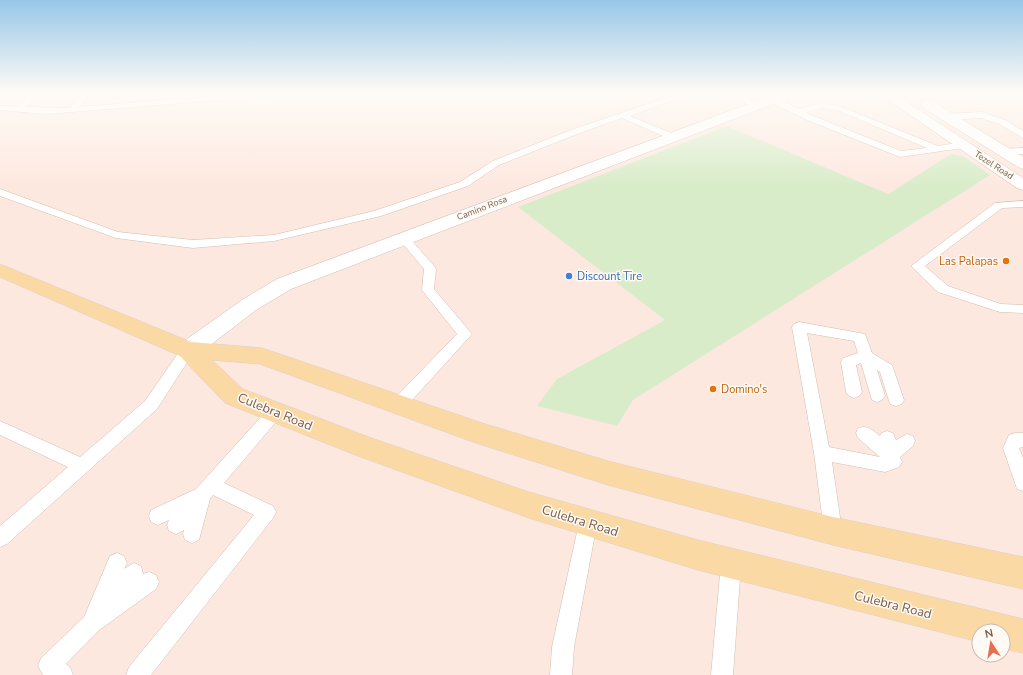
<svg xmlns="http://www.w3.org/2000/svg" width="1023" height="675" viewBox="0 0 1023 675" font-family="'Nunito Sans',sans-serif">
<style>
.commercial{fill:#fde8e0;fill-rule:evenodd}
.green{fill:#d8ecc9}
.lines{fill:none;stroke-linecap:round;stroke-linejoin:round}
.service-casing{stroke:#d1beb0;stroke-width:1}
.minor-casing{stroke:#d1beb0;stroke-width:1}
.secondary-casing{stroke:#d6c0b0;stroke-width:1}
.primary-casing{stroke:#dad1cd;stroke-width:1}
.service{fill:#fff;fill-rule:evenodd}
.minor{fill:#fff;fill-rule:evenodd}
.secondary{fill:#fff;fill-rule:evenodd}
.primary{fill:#fbd9a5;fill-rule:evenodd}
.food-dot{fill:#e8710a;stroke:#fffaf3;stroke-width:1.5}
.shop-dot{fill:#3f7fe0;stroke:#fffaf3;stroke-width:1.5}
.labels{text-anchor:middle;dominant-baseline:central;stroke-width:3;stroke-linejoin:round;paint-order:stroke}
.far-street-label{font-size:9px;fill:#7a5c4d;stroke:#fffaf3}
.food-label{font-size:11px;fill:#c56008;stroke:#fffaf3;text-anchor:end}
.shop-label{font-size:11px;fill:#366cbe;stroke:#fffaf3;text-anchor:start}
.near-street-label{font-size:13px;fill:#7a5c4d;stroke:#fffaf3}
</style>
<rect width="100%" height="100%" fill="#fdf6ec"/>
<path class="commercial" d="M0,93H1023V675H0ZM979,631H1003V655H979Z"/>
<polygon class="green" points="727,126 888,194 951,154 963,156 990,175 633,400 617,426 537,406 557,379 665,320 518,207"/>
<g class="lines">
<defs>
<g id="service">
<polygon points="31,93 40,93 26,107 70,108 82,93 90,93 79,107 250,93 285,93 281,95 72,112 45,114 0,110 0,106 18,107"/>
<polygon points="680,93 692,93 630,116 676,135 678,137 676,139 670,139 622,118 577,134 499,165 468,186 381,216 274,241 193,248 116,238 0,196 0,189 118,232 193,240 274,235 374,211 460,182 493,161 571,130"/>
<polygon points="733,93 742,93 759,106 755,108 752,108"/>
<path d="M770,98H776L799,109L821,103L839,106L938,146L963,142L968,145L963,148L900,157L807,120L770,102ZM821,108L837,110L927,148L901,151L806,113Z"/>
<polygon points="982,112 1005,120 1023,131 1023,138 999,124 981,118 947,120 943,117 947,114"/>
<polygon points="1023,148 1023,154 1004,155 999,152 1004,149"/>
<polygon points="1023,201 1023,207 1002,208 925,266 948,286 1001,304 1023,305 1023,313 1000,312 938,292 911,266 995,203"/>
<polygon points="404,235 408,236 434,266 436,269 434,289 472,334 405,408 399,410 393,408 391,404 393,400 457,334 422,290 424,269 398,238 400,236"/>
<path d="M799,322L865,334L872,353L892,365L904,400L902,404L896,406L890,404L880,372L877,370L885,396L882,400L877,402L872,400L861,363L856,365L862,392L859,396L854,398L849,396L846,392L841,362L843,358L858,353L854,341L807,333L829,447L880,457L858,438L856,433L858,428C868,425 872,430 880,436L881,433L887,431L893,433L896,440L907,434L913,436L915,441L913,446L900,457L902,462L899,467L885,472L832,462L842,531L840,537L833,540L826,537L824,531L814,453L792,327L794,324Z"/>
<polygon points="188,345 193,346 195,350 157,409 7,544 0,547 0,526 68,467 0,435 0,421 80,457 145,401 183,346"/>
<polygon points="275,406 281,408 283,412 281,416 224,483 273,506 276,512 273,518 151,675 126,675 129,667 254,515 213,495 210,499 199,540 192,543 185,540 183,534 184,530 176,534 169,531 167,525 169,520 158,525 151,522 149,516 151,510 196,489 269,408"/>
<polygon points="1015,433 1023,433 1023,447 1019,448 1023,458 1023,491 1017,489 1003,448 1009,435"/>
<polygon points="588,514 595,517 597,523 574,647 572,675 550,675 552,647 579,523 581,517"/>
<polygon points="117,553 124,556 127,563 124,569 134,563 141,566 143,574 149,572 156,575 159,582 156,589 98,631 66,664 70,667 73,675 43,675 38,666 41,658 84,617 110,556"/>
<polygon points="731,554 738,557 741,564 733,675 711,675 721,564 724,557"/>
</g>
<polygon id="minor" points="778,93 796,93 794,96 291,289 256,310 196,356 188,358 180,356 177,350 180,344 242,300 277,279"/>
<g id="secondary">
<polygon points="878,93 893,93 1023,178 1023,190 1017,188"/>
<polygon points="927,100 932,101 1023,157 1023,169 1018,167 922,107 921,104 922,101"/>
</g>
<polygon id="primary" points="0,264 191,342 262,348 482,423 608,461 833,517 1023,557 1023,589 833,545 608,485 473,442 260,364 212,360 243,389 374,439 529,492 698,540 1023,619 1023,653 1003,649 1003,631 979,631 979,642 698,570 529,518 358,456 225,403 180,356 0,277"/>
</defs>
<use href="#service" class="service-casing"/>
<use href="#minor" class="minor-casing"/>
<use href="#secondary" class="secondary-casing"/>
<use href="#primary" class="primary-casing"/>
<use href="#service" class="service"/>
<use href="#minor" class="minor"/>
<use href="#secondary" class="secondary"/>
<use href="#primary" class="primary"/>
</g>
<linearGradient id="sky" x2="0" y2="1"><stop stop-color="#97c7e8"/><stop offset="0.49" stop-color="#fefbf6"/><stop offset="1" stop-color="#fefbf6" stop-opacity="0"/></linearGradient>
<rect width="1023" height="188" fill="url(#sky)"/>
<g class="food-dot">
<circle cx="1006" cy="261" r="4"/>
<circle cx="713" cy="389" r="4"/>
</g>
<circle class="shop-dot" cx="569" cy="276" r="4"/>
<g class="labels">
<g class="far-street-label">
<text transform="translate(994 165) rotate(33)">Tezel Road</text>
<text transform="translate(482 208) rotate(-21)">Camino Rosa</text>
</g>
<g class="food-label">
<text x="998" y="261">Las Palapas</text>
<text x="721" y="389" text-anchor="start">Domino's</text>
</g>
<g class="shop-label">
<text x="577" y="276">Discount Tire</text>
</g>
<g class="near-street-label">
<text transform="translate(275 412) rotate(22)">Culebra Road</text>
<text transform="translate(580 521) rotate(17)">Culebra Road</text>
<text transform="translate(893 605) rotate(14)">Culebra Road</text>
</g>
</g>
<g transform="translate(991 643) rotate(348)"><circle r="19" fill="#fffaf3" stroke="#cabbb1"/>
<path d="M0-3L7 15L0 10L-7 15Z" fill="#e76f51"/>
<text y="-6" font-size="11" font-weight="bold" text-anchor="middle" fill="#7a5c4d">N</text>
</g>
</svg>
